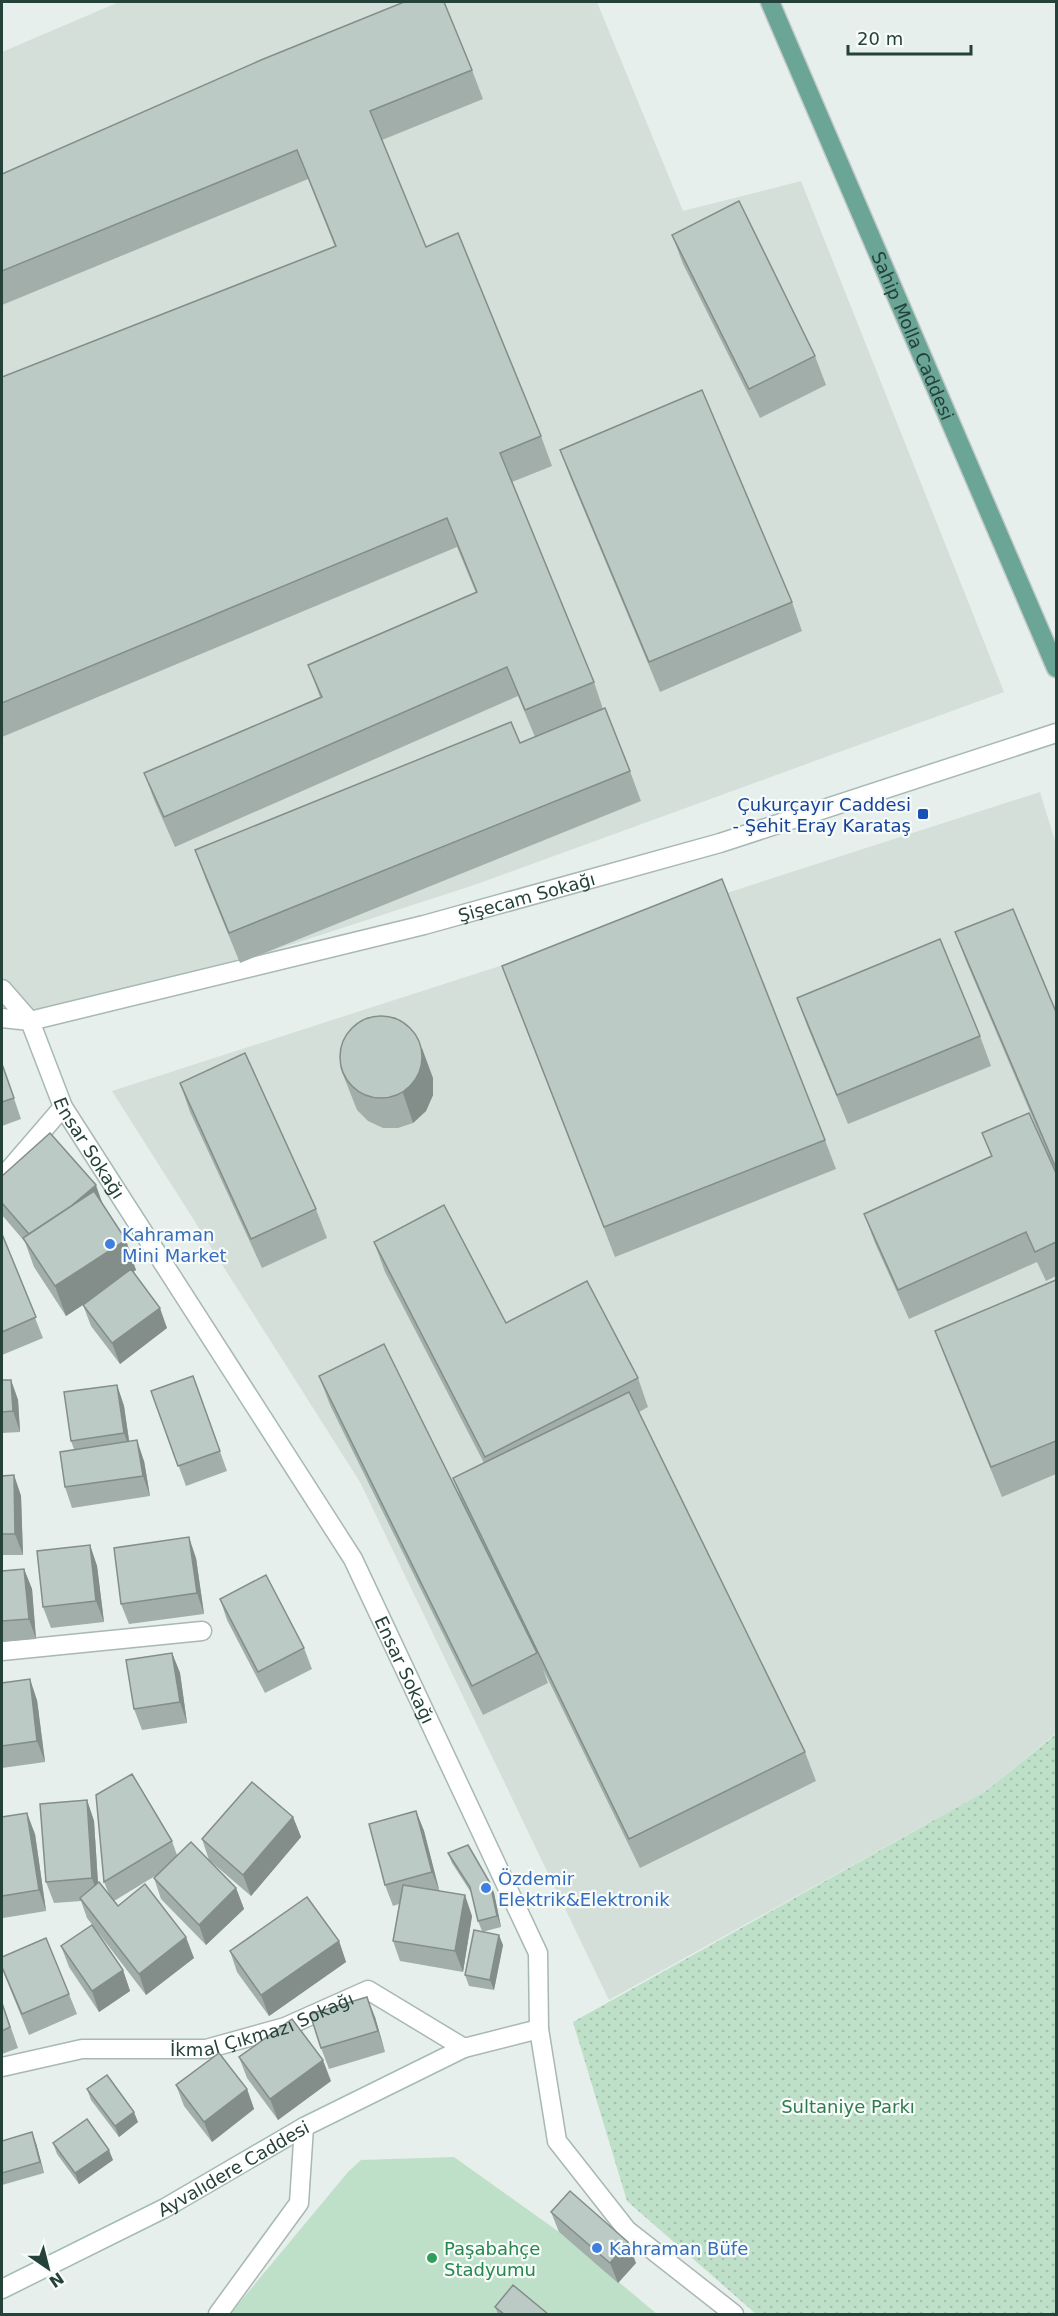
<svg xmlns="http://www.w3.org/2000/svg" width="1058" height="2316" viewBox="0 0 1058 2316" font-family="'DejaVu Sans',sans-serif">
<style>
.built{fill:#d4dfda}
.grass{fill:url(#grass-dots)}
.pitch{fill:#bfe0c8}
.lines{fill:none;stroke-linecap:round;stroke-linejoin:round}
.street-casing{stroke:#a8b8b2;stroke-width:21}
.secondary-casing{stroke:#a4bbb3;stroke-width:21}
.primary-casing{stroke:#c2cac8;stroke-width:21}
.street{stroke:#fff;stroke-width:18}
.secondary{stroke:#fff;stroke-width:18}
.primary{stroke:#6aa596;stroke-width:18}
.wall{fill:#a1aea9}
.shaded-wall{fill:#838d89}
.building{fill:#bbcac4;stroke:#838d89;stroke-width:1.5}
.transit-dot{fill:#1a4fb4;stroke:#f7fbf9;stroke-width:2}
.shop-dot{fill:#3f7fe0;stroke:#f7fbf9;stroke-width:2}
.leisure-dot{fill:#2e9e5b;stroke:#f7fbf9;stroke-width:2}
.labels{text-anchor:middle;dominant-baseline:central;stroke-width:4.5;stroke-linejoin:round;paint-order:stroke}
.street-label{font-size:18px;fill:#24423a;stroke:#f7fbf9}
.transit-label{font-size:18px;fill:#164399;stroke:#f7fbf9;text-anchor:end}
.shop-label{font-size:18px;fill:#366cbe;stroke:#f7fbf9;text-anchor:start}
.park-label{font-size:18px;fill:#2d7a4b;stroke:#f7fbf9}
.leisure-label{font-size:18px;fill:#27864d;stroke:#f7fbf9;text-anchor:start}
</style>
<defs>
<pattern id="grass-dots" width="8" height="8" patternUnits="userSpaceOnUse" patternTransform="scale(1.5)"><rect width="8" height="8" fill="#bfe0c8"/><path d="M2 2h.1M6 6h.1" fill="none" stroke="#a4c1ad" stroke-width="1.8" stroke-linecap="round"/></pattern>
</defs>
<rect width="100%" height="100%" fill="#e6efeb"/>
<g class="built">
<polygon points="119,2 597,2 683,211 801,181 1004,692 477,884 35,1028 2,982 2,52"/>
<polygon points="1040,792 1056,844 1056,1733 986,1791 609,2000 360,1482 112,1091"/>
</g>
<polygon class="grass" points="1056,1734 1056,2314 756,2314 627,2201 573,2022 986,1791"/>
<polygon class="pitch" points="454,2157 559,2232 657,2314 230,2314 348,2172 361,2160"/>
<g class="lines">
<defs>
<g id="street">
<path id="s1" d="M2,989L30,1021L63,1107L353,1559L538,1953L539,2029L557,2141L627,2230L734,2314"/>
<path id="s2" d="M2,1018L30,1021L424,925L720,843L1056,733"/>
<polyline points="2,1178 63,1107"/>
<polyline points="2,1651 202,1631"/>
<path id="s3" d="M2,2067L82,2049H206L285,2027L368,1990L464,2048L539,2029"/>
<polyline points="218,2314 299,2203 304,2127"/>
</g>
<g id="secondary">
<path id="s4" d="M2,2289L165,2208L304,2127L464,2048"/>
</g>
<g id="primary">
<path id="s5" d="M770,2L1056,668"/>
</g>
</defs>
<use href="#street" class="street-casing"/>
<use href="#secondary" class="secondary-casing"/>
<use href="#primary" class="primary-casing"/>
<use href="#street" class="street"/>
<use href="#secondary" class="secondary"/>
<use href="#primary" class="primary"/>
</g>
<g class="wall">
<polygon points="472,70 483,99 382,140 426,247 541,436 552,466 512,482 594,682 603,709 630,771 641,801 240,963 206,880 195,850 520,743 535,737 518,696 175,847 155,802 144,773 320,697 308,665 476,593 457,547 2,737 2,377 335,247 308,179 2,305 2,174"/>
<polygon points="672,235 815,356 826,385 760,418 683,264"/>
<polygon points="560,450 792,602 802,631 660,692 571,479"/>
<polygon points="955,932 1056,1012 1056,1173 966,961"/>
<polygon points="502,966 825,1140 836,1169 615,1257"/>
<polygon points="797,998 980,1036 991,1066 848,1124 808,1028"/>
<polygon points="2,1063 21,1119 2,1126"/>
<polygon points="340,1067 433,1078 433,1095 426,1111 413,1123 398,1128 383,1128 368,1121 357,1110"/>
<polygon points="180,1083 316,1209 327,1238 262,1268 190,1112"/>
<polygon points="982,1133 1056,1173 1056,1276 1046,1281 1037,1262 909,1319 875,1243 864,1214 991,1156"/>
<polygon points="2,1176 103,1205 136,1270 133,1272 167,1328 120,1364 91,1326 83,1305 89,1301 66,1316 34,1267 25,1242 2,1215"/>
<polygon points="2,1234 43,1338 2,1355"/>
<polygon points="374,1242 506,1323 638,1378 648,1407 639,1412 805,1752 816,1781 640,1868 543,1669 548,1683 483,1715 330,1405 319,1376 461,1498 453,1478 484,1463 385,1272"/>
<polygon points="1056,1280 1056,1474 1002,1497 946,1360 935,1331"/>
<polygon points="193,1376 227,1471 186,1486 151,1391"/>
<polygon points="2,1380 11,1380 18,1400 20,1432 2,1433"/>
<polygon points="117,1385 124,1406 129,1441 144,1461 150,1496 72,1508 65,1487 74,1449 71,1441"/>
<polygon points="14,1475 21,1496 23,1555 2,1555 2,1476"/>
<polygon points="90,1545 97,1566 104,1622 51,1628 43,1607"/>
<polygon points="196,1558 204,1614 129,1624 121,1604"/>
<polygon points="24,1569 32,1589 36,1639 2,1642 2,1571"/>
<polygon points="220,1599 304,1648 312,1669 265,1693 227,1620"/>
<polygon points="172,1653 180,1673 187,1723 142,1730 134,1709"/>
<polygon points="2,1683 37,1700 45,1762 2,1768"/>
<polygon points="87,1800 94,1821 98,1883 109,1894 104,1882 172,1841 177,1855 236,1888 244,1909 206,1945 161,1899 154,1878 155,1876 114,1901 118,1906 194,1958 146,1995 87,1918 81,1901 54,1903 46,1882"/>
<polygon points="416,1811 424,1831 439,1891 472,1916 463,1972 400,1961 393,1941 399,1904 393,1906 385,1885"/>
<polygon points="2,1817 35,1834 46,1911 3,1918 2,1915"/>
<polygon points="293,1817 301,1837 251,1896 209,1860 202,1839"/>
<polygon points="448,1853 490,1883 494,1893 501,1927 482,1932 503,1945 494,1990 469,1986 465,1975 482,1931 478,1921 472,1894 452,1863"/>
<polygon points="339,1941 346,1962 269,2016 237,1972 230,1951"/>
<polygon points="61,1946 123,1970 130,1991 99,2012 69,1967"/>
<polygon points="2,1957 69,1994 77,2014 29,2035 2,1969"/>
<polygon points="2,2002 18,2048 2,2054"/>
<polygon points="375,2017 385,2052 329,2069 321,2048"/>
<polygon points="239,2057 331,2081 278,2120 247,2078"/>
<polygon points="176,2085 247,2089 254,2109 212,2142 184,2106"/>
<polygon points="87,2089 138,2122 119,2137 91,2100"/>
<polygon points="2,2141 36,2143 44,2173 2,2185"/>
<polygon points="53,2143 113,2160 79,2184 57,2154"/>
<polygon points="551,2212 636,2263 618,2283 559,2232"/>
<polygon points="495,2307 548,2314 498,2314"/>
</g>
<g class="shaded-wall">
<polygon points="422,1048 433,1078 433,1095 426,1111 413,1123 403,1093"/>
<polygon points="96,1185 103,1205 33,1239"/>
<polygon points="126,1240 136,1270 66,1316 55,1286"/>
<polygon points="160,1308 167,1328 120,1364 112,1343"/>
<polygon points="11,1380 18,1400 20,1432 13,1411"/>
<polygon points="117,1385 124,1406 131,1454 124,1433"/>
<polygon points="137,1440 144,1461 150,1496 143,1476"/>
<polygon points="14,1475 21,1496 23,1555 15,1534"/>
<polygon points="189,1537 196,1558 204,1614 197,1593"/>
<polygon points="90,1545 97,1566 104,1622 96,1601"/>
<polygon points="24,1569 32,1589 36,1639 29,1619"/>
<polygon points="172,1653 180,1673 187,1723 180,1702"/>
<polygon points="30,1679 37,1700 45,1762 37,1741"/>
<polygon points="87,1800 94,1821 99,1899 92,1878"/>
<polygon points="416,1811 424,1831 440,1893 432,1872"/>
<polygon points="27,1813 35,1834 46,1911 39,1890"/>
<polygon points="293,1817 301,1837 251,1896 243,1875"/>
<polygon points="490,1883 494,1893 501,1927 497,1916"/>
<polygon points="236,1888 244,1909 206,1945 199,1925"/>
<polygon points="465,1895 472,1916 463,1972 455,1951"/>
<polygon points="499,1935 503,1945 494,1990 490,1980"/>
<polygon points="186,1937 194,1958 146,1995 139,1974"/>
<polygon points="339,1941 346,1962 269,2016 261,1995"/>
<polygon points="123,1970 130,1991 99,2012 92,1991"/>
<polygon points="367,1997 375,2017 385,2052 378,2031"/>
<polygon points="323,2060 331,2081 278,2120 270,2099"/>
<polygon points="247,2089 254,2109 212,2142 204,2122"/>
<polygon points="134,2112 138,2122 119,2137 115,2126"/>
<polygon points="32,2132 36,2143 44,2173 40,2162"/>
<polygon points="109,2150 113,2160 79,2184 75,2173"/>
<polygon points="628,2242 636,2263 618,2283 610,2263"/>
</g>
<g class="building">
<polygon points="404,2 444,2 472,70 370,111 426,247 458,233 541,436 500,453 594,682 525,710 507,667 164,817 144,773 322,697 308,665 477,592 447,518 2,703 2,377 336,246 297,150 2,271 2,174 261,60"/>
<polygon points="739,201 815,356 749,389 672,235"/>
<polygon points="702,390 792,602 649,662 560,450"/>
<polygon points="605,708 630,771 229,933 195,850 511,722 520,743"/>
<polygon points="722,879 825,1140 604,1227 502,966"/>
<polygon points="1013,909 1056,1012 1056,1168 955,932"/>
<polygon points="940,939 980,1036 837,1095 797,998"/>
<circle cx="381" cy="1057" r="41"/>
<polygon points="245,1053 316,1209 251,1239 180,1083"/>
<polygon points="2,1064 14,1098 2,1102"/>
<polygon points="1029,1113 1056,1173 1056,1242 1035,1252 1026,1232 898,1290 864,1214 992,1156 982,1133"/>
<polygon points="50,1133 96,1185 70,1207 29,1234 2,1203 2,1176"/>
<polygon points="94,1191 126,1240 55,1286 23,1238"/>
<polygon points="444,1205 506,1323 587,1281 638,1378 485,1457 374,1242"/>
<polygon points="2,1234 36,1317 2,1332"/>
<polygon points="131,1269 160,1308 112,1343 83,1305"/>
<polygon points="1056,1280 1056,1441 991,1467 935,1331"/>
<polygon points="384,1344 537,1653 472,1686 319,1376"/>
<polygon points="193,1376 220,1451 178,1466 151,1391"/>
<polygon points="2,1380 11,1380 13,1411 2,1412"/>
<polygon points="117,1385 124,1433 71,1441 64,1392"/>
<polygon points="629,1392 805,1752 629,1839 453,1478"/>
<polygon points="137,1440 143,1476 65,1487 60,1452"/>
<polygon points="14,1475 15,1534 2,1534 2,1476"/>
<polygon points="189,1537 197,1593 121,1604 114,1548"/>
<polygon points="90,1545 96,1601 43,1607 37,1551"/>
<polygon points="24,1569 29,1619 2,1621 2,1571"/>
<polygon points="266,1575 304,1648 258,1672 220,1599"/>
<polygon points="172,1653 180,1702 134,1709 126,1660"/>
<polygon points="30,1679 37,1741 2,1746 2,1683"/>
<polygon points="132,1774 172,1841 104,1882 96,1795"/>
<polygon points="252,1782 293,1817 243,1875 202,1839"/>
<polygon points="87,1800 92,1878 46,1882 40,1804"/>
<polygon points="416,1811 432,1872 385,1885 369,1824"/>
<polygon points="27,1813 39,1890 2,1896 2,1817"/>
<polygon points="191,1842 236,1888 199,1925 154,1878"/>
<polygon points="468,1845 490,1883 497,1916 478,1921 470,1887 448,1853"/>
<polygon points="99,1882 118,1906 145,1884 186,1937 139,1974 80,1898"/>
<polygon points="403,1885 465,1895 455,1951 393,1941"/>
<polygon points="307,1897 339,1941 261,1995 230,1951"/>
<polygon points="92,1925 123,1970 92,1991 61,1946"/>
<polygon points="474,1930 499,1935 490,1980 465,1975"/>
<polygon points="46,1938 69,1994 22,2014 2,1967 2,1957"/>
<polygon points="367,1997 378,2031 321,2048 310,2014"/>
<polygon points="2,2003 10,2027 2,2031"/>
<polygon points="292,2019 323,2060 270,2099 239,2057"/>
<polygon points="219,2053 247,2089 204,2122 176,2085"/>
<polygon points="107,2075 134,2112 115,2126 87,2089"/>
<polygon points="87,2119 109,2150 75,2173 53,2143"/>
<polygon points="32,2132 40,2162 2,2173 2,2141"/>
<polygon points="570,2191 628,2242 610,2263 551,2212"/>
<polygon points="513,2285 548,2314 504,2314 495,2307"/>
</g>
<rect class="transit-dot" x="917" y="808" width="12" height="12" rx="3"/>
<g class="shop-dot">
<circle cx="110" cy="1244" r="6"/>
<circle cx="486" cy="1888" r="6"/>
<circle cx="597" cy="2248" r="6"/>
</g>
<circle class="leisure-dot" cx="432" cy="2258" r="6"/>
<g class="labels">
<g class="street-label">
<text stroke="none"><textPath href="#s5" startOffset="363">Sahip Molla Caddesi</textPath></text>
<text stroke="none"><textPath href="#s2" startOffset="540">Şişecam Sokağı</textPath></text>
<text stroke="none"><textPath href="#s1" startOffset="183">Ensar Sokağı</textPath></text>
<text stroke="none"><textPath href="#s1" startOffset="794">Ensar Sokağı</textPath></text>
<text stroke="none"><textPath href="#s3" startOffset="266">İkmal Çıkmazı Sokağı</textPath></text>
<text stroke="none"><textPath href="#s4" startOffset="261">Ayvalıdere Caddesi</textPath></text>
</g>
<g class="transit-label">
<text x="911" y="804">Çukurçayır Caddesi<tspan x="911" dy="21">- Şehit Eray Karataş</tspan></text>
</g>
<g class="shop-label">
<text x="122" y="1234">Kahraman<tspan x="122" dy="21">Mini Market</tspan></text>
<text x="498" y="1878">Özdemir<tspan x="498" dy="21">Elektrik&amp;Elektronik</tspan></text>
<text x="609" y="2248">Kahraman Büfe</text>
</g>
<g class="park-label">
<text x="848" y="2106">Sultaniye Parkı</text>
</g>
<g class="leisure-label">
<text x="444" y="2248">Paşabahçe<tspan x="444" dy="21">Stadyumu</tspan></text>
</g>
</g>
<rect width="1058" height="2316" fill="none" stroke="#24423a" stroke-width="6"/>
<g transform="translate(48 2268) rotate(145)" stroke="#f7fbf9" stroke-width="4.5" paint-order="stroke">
<path d="M0-4.5L10 22L0 15L-10 22Z" fill="#24423a"/>
<text y="-9" font-size="16" font-weight="bold" text-anchor="middle" fill="#24423a">N</text>
</g>
<path d="M848 45v9h123v-9" fill="none" stroke="#24423a" stroke-width="3"/>
<text x="857" y="45" font-size="18" fill="#24423a" stroke="#f7fbf9" stroke-width="4.5" paint-order="stroke">20 m</text>
</svg>
